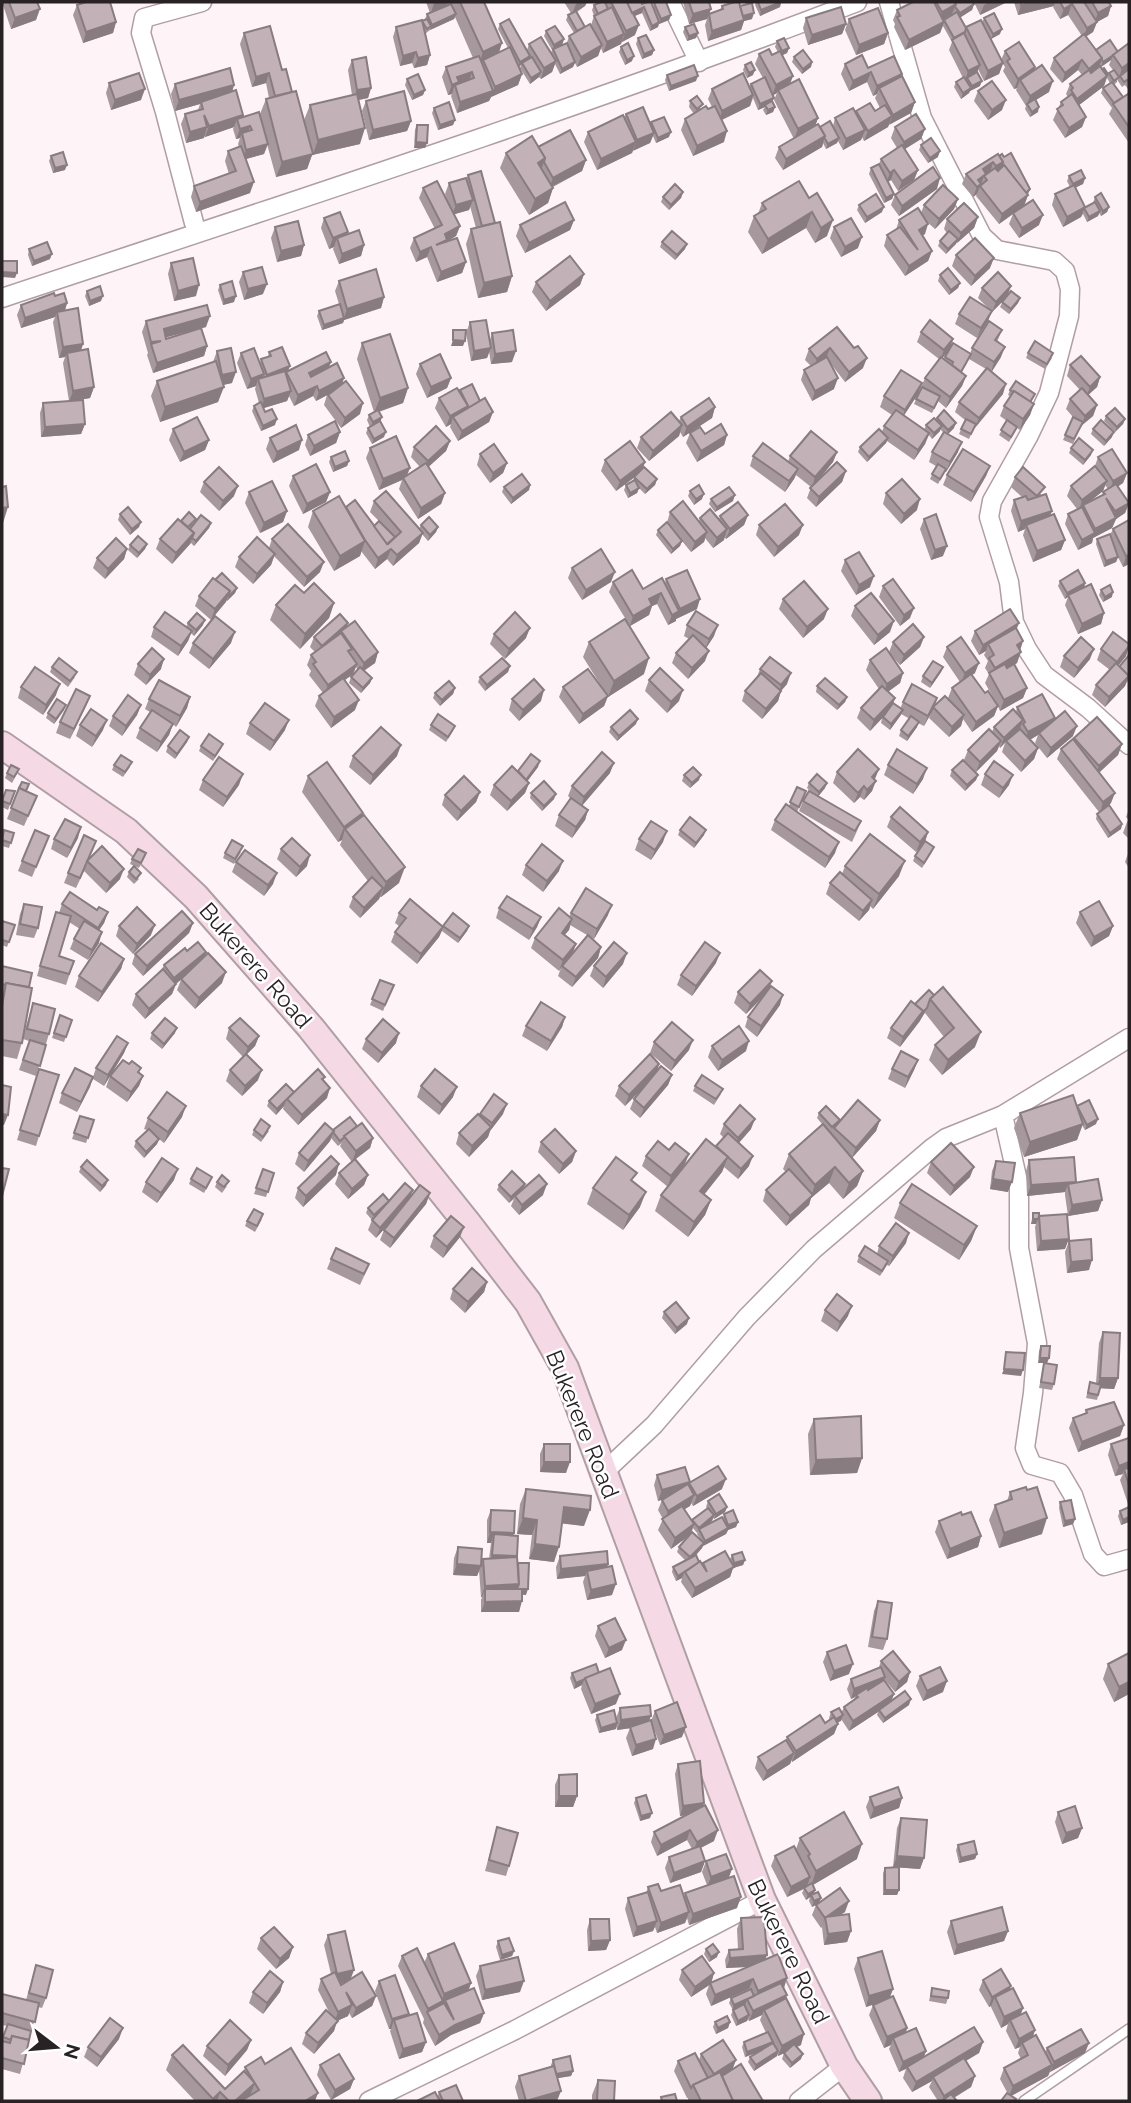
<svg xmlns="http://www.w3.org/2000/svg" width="1131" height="2103" viewBox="0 0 1131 2103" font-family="Raleway,sans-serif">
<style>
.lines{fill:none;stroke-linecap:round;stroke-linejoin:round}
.lane-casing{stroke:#af9fa4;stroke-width:12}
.street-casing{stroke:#af9fa4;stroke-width:21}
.secondary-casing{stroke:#af9fa4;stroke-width:30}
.lane{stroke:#fff;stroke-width:9}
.street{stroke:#fff;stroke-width:18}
.secondary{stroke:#f5dae5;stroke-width:26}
.wall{fill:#a7989d;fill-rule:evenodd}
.shaded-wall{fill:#887c80}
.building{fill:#c2b1b7;stroke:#887c80;stroke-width:2}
.labels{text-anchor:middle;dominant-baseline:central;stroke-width:5;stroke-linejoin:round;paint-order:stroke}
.street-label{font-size:23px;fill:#292225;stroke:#fff}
</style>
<rect width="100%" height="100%" fill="#fef3f7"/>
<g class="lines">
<defs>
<polyline id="lane" points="1024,2101 1129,2029"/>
<g id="street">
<polyline points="670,2 699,62"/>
<polyline points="889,2 922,118 982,236 997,250 1054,261 1065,271 1070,289 1069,316 1049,393 1029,435 992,501 989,517 1009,582 1014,622 1027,649 1044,675 1088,708 1129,745"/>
<polyline points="194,223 165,112 141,33 144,18 202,2"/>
<path d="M2,298C288,203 575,110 857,2"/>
<polyline points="1003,1115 1019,1186 1019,1248 1037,1343 1033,1393 1025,1448 1032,1465 1060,1473 1073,1495 1093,1554 1104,1566 1129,1559"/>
<polyline points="604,1472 654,1425 747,1317 814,1249 932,1148 946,1138 1003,1115 1129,1038"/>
<polyline points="369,2101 515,2030 762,1900"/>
<polyline points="799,2101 844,2066"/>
</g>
<polyline id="secondary" points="2,745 126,831 196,897 311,1028 468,1224 528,1302 565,1368 762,1900 844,2066 868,2101"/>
</defs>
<use href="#lane" class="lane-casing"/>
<use href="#street" class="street-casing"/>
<use href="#secondary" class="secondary-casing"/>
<use href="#lane" class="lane"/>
<use href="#street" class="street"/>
<use href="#secondary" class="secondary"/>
</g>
<g class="wall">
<polygon points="2,2 37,2 36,20 11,29"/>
<polygon points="426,2 484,2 499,52 508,48 498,29 500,24 527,50 529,44 551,53 552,50 544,36 546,31 564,39 562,45 567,43 569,36 574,33 566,20 568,15 571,13 564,2 587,2 585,6 577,12 585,27 591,25 594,16 592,10 594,5 601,2 641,2 642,4 653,7 654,3 671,15 669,20 659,24 658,27 650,31 642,13 634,16 635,35 622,42 622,41 621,44 603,53 601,48 598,56 577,67 575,63 573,67 560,74 555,64 552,72 541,79 539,77 530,84 520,68 521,65 519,66 522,74 518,85 491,97 489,101 457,113 451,96 452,94 448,95 442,77 446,67 473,58 455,17 454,19 430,30 425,34 430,55 427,65 414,68 412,63 400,66 393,37 396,27 422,22 425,19 427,14 430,13"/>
<polygon points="683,2 709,2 711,9 709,14 720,10 722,6 740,6 752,19 744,21 741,30 708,41 705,25 707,19 689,24"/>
<polygon points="756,2 781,2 780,7 760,16 755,5"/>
<polygon points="913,2 972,2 974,4 972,10 960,17 966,28 982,23 984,18 1000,34 991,39 1001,60 1005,51 1035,67 1034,71 1049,92 1035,100 1038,112 1030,117 1025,109 1026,106 1016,90 1017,88 1014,89 1003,71 1005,67 1003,64 999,74 984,81 978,69 977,72 980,86 970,91 969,93 961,99 954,87 956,82 963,78 949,50 952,42 943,26 940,33 905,50 894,27 895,24 893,20 897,10"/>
<polygon points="974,2 1005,2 1005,3 980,15"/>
<polygon points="1014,2 1109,2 1111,6 1108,16 1097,22 1093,32 1086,37 1096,50 1118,52 1129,43 1129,88 1128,89 1125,85 1122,87 1118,81 1118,78 1117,82 1114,85 1123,97 1129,93 1129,143 1109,114 1112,108 1101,93 1103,88 1110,83 1107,78 1109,73 1113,70 1109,65 1111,60 1101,67 1108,74 1104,86 1079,105 1086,117 1082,127 1065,138 1053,120 1061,102 1068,97 1066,94 1070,84 1082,75 1078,70 1062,83 1050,69 1054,58 1082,36 1068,15 1060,19 1053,7 1054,6 1018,15"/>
<polygon points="77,5 116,22 113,33 83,43 73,15"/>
<polygon points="806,18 846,24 842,34 808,45 803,28"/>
<polygon points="849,19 888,33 884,44 856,55 845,30"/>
<polygon points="685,27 698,33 696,38 687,41 683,32"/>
<polygon points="244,33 282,70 304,120 310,105 352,95 348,70 352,60 371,88 368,98 359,100 360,144 312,155 307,169 276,177 267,144 264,154 246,159 250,193 196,212 191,197 194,186 229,174 225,161 228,151 239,147 238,144 240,138 236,139 233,129 234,127 205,137 205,135 204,138 186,143 181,124 185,114 198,110 200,104 175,111 171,94 175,84 234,85 232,92 243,115 243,117 260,114 266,99 269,98 266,83 252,87 240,44"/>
<polygon points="638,38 654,50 652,55 642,59 636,44"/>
<polygon points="777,41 789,48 787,53 782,55 790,83 818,118 815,126 820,127 833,126 835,118 856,113 856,111 875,111 880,108 875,98 877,94 873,96 867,82 849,91 841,74 845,64 868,68 901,76 915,102 911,113 889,124 888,127 864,141 862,137 861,140 843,150 838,141 837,143 826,149 823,143 822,147 783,170 775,158 779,147 794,139 774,100 777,93 773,95 772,102 775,107 773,112 766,115 763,110 765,107 758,110 753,98 750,106 722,120 724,142 693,156 681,130 685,119 694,114 689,107 690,101 701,109 708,109 712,107 708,99 712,89 749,87 751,84 763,78 755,64 759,54 772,55 778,52 775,47"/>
<polygon points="621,47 632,61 625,65 619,52"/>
<polygon points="794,57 812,62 811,67 802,74 792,62"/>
<polygon points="745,65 753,75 747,78 743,70"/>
<polygon points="667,75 696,81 669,91 665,80"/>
<polygon points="407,79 425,90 423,95 412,100 405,85"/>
<polygon points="109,83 141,100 111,110 106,93"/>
<polygon points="978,91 1002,110 988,120 974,101"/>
<polygon points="366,101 411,121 407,131 369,140 362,111"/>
<polygon points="434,108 455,120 453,125 438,130 432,113"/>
<polygon points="626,114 651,125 651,122 669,137 656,143 653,136 650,143 633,150 632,153 597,170 584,142 588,132 624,118"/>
<polygon points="417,125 425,148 414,148 415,130"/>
<polygon points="895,127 925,129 921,139 905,149 918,170 914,180 898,191 891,180 888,182 894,194 892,199 884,203 869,174 871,168 879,164 881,159 897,148 891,138"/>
<polygon points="921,145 938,157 928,163 919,150"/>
<polygon points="538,147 586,160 582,171 553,187 553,188 548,203 529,215 500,168 506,153"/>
<polygon points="998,154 1030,189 1024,206 1039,225 1019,238 1009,224 1013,214 999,224 976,196 980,187 977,194 973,197 962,184 966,174"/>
<polygon points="51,156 65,170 53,173 49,161"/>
<polygon points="468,175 495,223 512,276 507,292 478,298 466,244 471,229 476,228 470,206 469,210 454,214 460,226 456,236 447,242 466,262 462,273 437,282 427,257 416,262 410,248 414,238 435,229 419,198 423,188 448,202 445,194 449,183 466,180"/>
<polygon points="1069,176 1085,178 1083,184 1075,187 1085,207 1093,203 1095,197 1109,207 1107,212 1101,216 1099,213 1098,216 1087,222 1083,214 1081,217 1063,227 1052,205 1055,194 1070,187 1067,181"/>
<polygon points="799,181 827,236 815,243 806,228 762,254 748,232 754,216 758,214 762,203"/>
<polygon points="937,189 899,216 891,205 895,195"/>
<polygon points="683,192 681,198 669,210 661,202 663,197"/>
<polygon points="958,199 954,209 935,229 925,220 925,234 922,236 932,251 928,261 905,276 884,246 887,235 896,230 899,220 921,213 924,205"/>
<polygon points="859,205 882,212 865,223 857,210"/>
<polygon points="978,217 974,228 957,243 956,242 946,254 938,246 940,241 947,233 944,229 947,219"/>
<polygon points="324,218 348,232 347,234 364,245 361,256 339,264 333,249 334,247 329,249 321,228"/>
<polygon points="574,220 570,230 525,253 516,236 520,225"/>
<polygon points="275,227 304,245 301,256 277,262 271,238"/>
<polygon points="834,227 858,248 841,257 830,238"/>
<polygon points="662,242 685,249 675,260 660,247"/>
<polygon points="29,249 50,259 32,266 28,255"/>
<polygon points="956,255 990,268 971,286 952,266"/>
<polygon points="171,263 196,296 174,301 168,274"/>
<polygon points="243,272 263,294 244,300 239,282"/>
<polygon points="584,274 580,285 546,311 532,292 536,282"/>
<polygon points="940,275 960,283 958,288 949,295 938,281"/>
<polygon points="339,281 384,297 381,308 344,320 343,323 322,330 317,316 319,311 339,304 335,291"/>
<polygon points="220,285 234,302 223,305 218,290"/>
<polygon points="982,288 1020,298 1018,303 1009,314 1000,307 1003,301 992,312 991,311 988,321 977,338 955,324 959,314 989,309 978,298"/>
<polygon points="87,291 101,301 89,306 85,296"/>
<polygon points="55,296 67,303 65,310 83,344 81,351 94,387 90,398 73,401 85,424 81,434 41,437 40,413 43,403 69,401 63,363 65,357 59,358 53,322 55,317 21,328 17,315 21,305"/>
<path d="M146,321L206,327L202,328L207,346L204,356L153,373L147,355L148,353L142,332ZM199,328L166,339V337Z"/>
<polygon points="470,322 490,340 492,333 512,362 491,364 489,351 487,358 471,361 466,333"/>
<polygon points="837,327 863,368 845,382 831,364 834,389 812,401 801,380 804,370 811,366 805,360 809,349"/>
<polygon points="1002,330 997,342 1001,357 991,372 1003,394 974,428 969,439 959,434 965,420 955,412 959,402 986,369 969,359 961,373 966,376 962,386 946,408 938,401 932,413 914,404 925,378 939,359 917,342 921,332 950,349 942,358 944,359 953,343 970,354 972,348"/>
<polygon points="362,343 408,388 403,403 379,412 384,437 372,444 366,433 368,428 370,427 367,420 369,415 374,412 357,359"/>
<polygon points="217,351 232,383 223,385 218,402 160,422 151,396 157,381 213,362"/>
<polygon points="269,352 290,366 288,371 329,367 343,383 360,414 341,428 324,405 327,395 316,401 313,396 294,406 289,396 287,401 263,408 275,425 261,431 252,411 254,406 259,403 255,389 256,386 247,389 237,363 241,353 260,363 261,359 268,357"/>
<polygon points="1028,353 1052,358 1045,369 1026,358"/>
<polygon points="420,364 451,378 447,388 427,398 416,374"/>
<polygon points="1070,365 1100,377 1097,387 1088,395 1097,405 1093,416 1081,426 1073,444 1063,440 1073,417 1066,409 1070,399 1080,390 1067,376"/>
<polygon points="922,383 918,394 904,415 924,430 926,425 936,420 937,418 954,428 948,434 958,452 946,472 945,472 938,484 930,479 936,466 929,462 932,452 943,432 940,429 940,431 932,439 929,435 925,444 914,460 887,441 886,443 867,462 858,452 860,447 882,432 884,426 892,415 880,407 884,396"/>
<polygon points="460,390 480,401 493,412 489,422 458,441 450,427 451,424 446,427 435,408 439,398 459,392"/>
<polygon points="1010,390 1035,394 1031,402 1034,404 1030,415 1020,430 1017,428 1009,442 999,435 1007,421 1000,416 1004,406 1010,396 1008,395"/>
<polygon points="715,407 712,418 683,437 680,432 679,436 649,461 637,448 641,437 679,421 681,417"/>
<polygon points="1106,416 1125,419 1123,424 1115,432 1104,421"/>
<polygon points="173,429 209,440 205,450 180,462 169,440"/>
<polygon points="1093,429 1112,437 1104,446 1091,434"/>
<polygon points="340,432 336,443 310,456 305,445 308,435"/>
<polygon points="690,433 705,434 727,435 724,445 697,462 686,443"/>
<polygon points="270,438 299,450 273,463 266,449"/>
<polygon points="450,441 446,451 428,467 445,493 441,504 418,519 399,489 402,480 379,490 366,458 370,448 407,475 420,467 411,457 414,447"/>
<polygon points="1071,448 1091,455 1083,465 1069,453"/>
<polygon points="837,452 833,462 815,483 846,471 842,482 816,507 807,498 811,487 796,475 794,479 785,492 750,466 753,456 788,462 790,456"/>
<polygon points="480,454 507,463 503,473 490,483 477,465"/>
<polygon points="331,457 349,461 347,466 333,472 329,462"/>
<path d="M1098,457L1127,473L1123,483L1118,486L1129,503L1125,513L1116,519L1112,528L1093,538L1092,543L1078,550L1065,524L1068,514L1077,509L1067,496L1071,486L1095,466ZM1105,485L1108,489L1103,492L1102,495L1089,502L1103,491Z"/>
<polygon points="605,460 645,462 643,468 657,479 655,485 645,494 639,488 637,493 628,498 624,490 626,485 633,481 634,478 616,491 601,471"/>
<polygon points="990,466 986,476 971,502 943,485 947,475"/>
<polygon points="293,476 330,492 326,502 303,514 289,486"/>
<polygon points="1015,477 1042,495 1052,511 1050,515 1065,540 1061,550 1033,562 1023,535 1025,529 1018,532 1011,511 1014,500 1023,498 1011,487"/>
<polygon points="204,482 234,496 219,511 200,492"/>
<polygon points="530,485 529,490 511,504 502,492 504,487"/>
<polygon points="690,491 702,499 694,505 688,496"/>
<polygon points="249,492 287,511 283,522 260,533 245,503"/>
<polygon points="886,493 917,510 901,524 883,504"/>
<polygon points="711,499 733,501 715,512 709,504"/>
<polygon points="374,501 419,529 421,525 438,527 436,532 428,541 422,534 419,543 393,566 387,559 375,569 361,551 360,556 334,571 308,527 313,511 346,507 374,526 379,521 370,512"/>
<polygon points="670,512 699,521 700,518 719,519 720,516 748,515 744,525 726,539 724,537 724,540 713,548 705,538 704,542 691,552 682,541 680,546 671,554 656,535 658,530 667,523"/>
<polygon points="120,514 141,522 139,527 130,535 118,520"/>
<polygon points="924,519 943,556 931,560 920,529"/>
<polygon points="1129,520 1129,564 1123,567 1118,557 1116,562 1104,567 1096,544 1097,539 1110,535 1113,529"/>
<polygon points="181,521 194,524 211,523 209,528 194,546 191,543 172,564 156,549 160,539"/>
<polygon points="759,525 799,535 774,557 756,535"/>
<polygon points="272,539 320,572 304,587 274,556 271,565 253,584 235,567 239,557 269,548"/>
<polygon points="147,544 145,549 137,558 128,550 130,545"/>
<polygon points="127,549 124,559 105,579 93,568 97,558"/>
<polygon points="845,560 870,587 856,595 841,571"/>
<polygon points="572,568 611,582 582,600 568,578"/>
<polygon points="666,579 697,609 676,619 676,621 668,625 657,604 652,606 649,615 630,626 609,592 613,582 643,589 665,583"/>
<polygon points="1060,581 1085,583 1084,588 1104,613 1101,624 1078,634 1065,605 1068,597 1065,599 1058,586"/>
<polygon points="883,586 910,618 900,626 879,597"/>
<polygon points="237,588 235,593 227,601 226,600 211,620 195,606 199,596"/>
<polygon points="1101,590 1112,597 1103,602 1099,595"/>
<polygon points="304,593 334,603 329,618 300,649 270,620 276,605"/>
<polygon points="783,599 824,619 803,638 779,609"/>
<polygon points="855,606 890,632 874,645 851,616"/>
<polygon points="188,623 203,625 194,636 191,633 188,641 178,656 151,637 154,627 186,627"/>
<polygon points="687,625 714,636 706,648 705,661 688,679 672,663 676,653 689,639 684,636"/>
<polygon points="346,627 378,652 375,663 364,671 372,678 370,683 361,693 349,683 351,677 358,670 356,667 353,674 345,680 355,710 331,728 315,706 319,696 323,693 309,675 311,671 307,665 311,655 315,652 310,647 314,637"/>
<polygon points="1016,629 1020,650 1017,663 1014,665 1027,688 1023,698 1000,711 998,706 994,716 972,732 963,719 961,726 949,737 929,718 931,713 924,726 918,723 917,727 907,741 899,736 901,730 910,719 901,714 890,730 881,723 882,718 870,731 857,718 861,708 879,689 866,670 870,660 889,652 893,642 924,637 920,647 900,665 889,653 903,673 900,683 888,692 895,698 893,704 900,709 903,702 937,698 934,706 948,698 952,688 960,682 943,657 947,647 975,673 972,675 985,693 997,704 985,683 989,674 985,668 988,661 984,655 986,651 979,655 971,641 975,631"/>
<polygon points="494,634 526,638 505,659 490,644"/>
<polygon points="589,642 644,674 608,697 583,657"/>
<polygon points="193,643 231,643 209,669 189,653"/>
<polygon points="1129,644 1126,656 1118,666 1119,667 1129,655 1129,683 1127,681 1125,686 1105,707 1092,695 1096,685 1110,670 1097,660 1101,649"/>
<polygon points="1064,656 1090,659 1074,678 1060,667"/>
<polygon points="138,664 161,669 146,685 134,675"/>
<polygon points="510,666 508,672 485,691 478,682 480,677"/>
<polygon points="52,667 75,677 68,687 50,672"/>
<polygon points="943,667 941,672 930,688 921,682 923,676"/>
<polygon points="760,669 787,684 781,691 778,701 762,719 742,701 745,691 757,677"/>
<polygon points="649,680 679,701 667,713 645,691"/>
<polygon points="817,686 847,697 845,702 837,710 816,692"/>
<polygon points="21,687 56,695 43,715 18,698"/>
<polygon points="563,687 608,696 604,706 579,724 559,697"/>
<polygon points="455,688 453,694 440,706 433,698 435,693"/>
<polygon points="90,696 70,739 56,733 60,722"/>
<polygon points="190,697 187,708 176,727 173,724 169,735 157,752 136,738 140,728 150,712 145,709 149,699"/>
<polygon points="512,699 541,701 519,721 509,710"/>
<polygon points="141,705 137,715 122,736 109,726 113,716"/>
<polygon points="1017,707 1055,718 1054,720 1073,736 1047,758 1035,743 1038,735 1030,740 1038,748 1034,759 1021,772 1002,752 1005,743 1000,748 999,746 997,751 976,772 964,760 968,750 992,732 994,727 1016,712"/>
<polygon points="64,710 54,724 46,718 48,713"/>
<polygon points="250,723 285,730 270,751 246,734"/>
<polygon points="636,724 617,741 609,732 611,727"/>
<polygon points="80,725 103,730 92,747 76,736"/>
<polygon points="431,725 453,731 446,742 429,730"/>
<polygon points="189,737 187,742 175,759 166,752 168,746"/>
<polygon points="1074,738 1122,744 1118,755 1099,773 1111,803 1102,811 1122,824 1121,829 1108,838 1096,819 1097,814 1099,812 1057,759 1061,749 1073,740"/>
<polygon points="223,744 221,749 213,761 199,751 201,746"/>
<polygon points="353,756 397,756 370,785 349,767"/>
<polygon points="114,765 130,767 123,777 112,770"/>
<polygon points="888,765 923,779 913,794 884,775"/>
<polygon points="538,767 527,781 529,783 525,793 507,811 490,795 494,785 517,771"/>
<polygon points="952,770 978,775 976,780 965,791 950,776"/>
<polygon points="837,772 875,780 872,791 864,800 860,797 854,803 833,783"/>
<polygon points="7,773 17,774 12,783 5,778"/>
<polygon points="610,773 582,805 588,810 585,820 572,838 555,826 559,815 571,799 568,796 572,786"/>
<polygon points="985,774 1009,785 999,798 981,785"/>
<polygon points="684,775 699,780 690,788 682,781"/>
<polygon points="308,776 363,813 362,816 399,883 381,897 380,897 379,899 360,918 349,907 353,897 368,881 340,845 342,840 338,842 302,792"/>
<polygon points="203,780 239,785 223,807 199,790"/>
<polygon points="809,783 825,788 818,796 861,821 857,831 852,842 799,811 803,801 811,792 807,788"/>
<polygon points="797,787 806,791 797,812 835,853 825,868 771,830 775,820 789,806"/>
<polygon points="19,788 37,796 24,826 7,819"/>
<polygon points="15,791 8,810 2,807 2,801"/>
<polygon points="480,792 476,802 457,821 442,805 445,795"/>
<polygon points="531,793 554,799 542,811 530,798"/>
<polygon points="1129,809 1129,839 1123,833 1127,822 1129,820 1126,817"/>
<polygon points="891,817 928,832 925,841 932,852 922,868 913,861 915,856 923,843 916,852 887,827"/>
<polygon points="680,830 704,835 694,848 678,835"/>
<polygon points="14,833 9,848 2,846 2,835"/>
<polygon points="49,836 32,877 18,871 22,861"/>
<polygon points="78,838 67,858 51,849 54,839"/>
<polygon points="639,839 663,842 651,860 635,850"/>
<polygon points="281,849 307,866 296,877 277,859"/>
<polygon points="1129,851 1129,868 1125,862"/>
<polygon points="241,852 234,864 223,858 225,853"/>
<polygon points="144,858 139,868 130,864 132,859"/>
<polygon points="88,860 120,879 106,893 84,871 85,869 76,888 64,883 68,873"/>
<polygon points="236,862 273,884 264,896 232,872"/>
<polygon points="526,865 559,871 543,892 522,875"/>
<polygon points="845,866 899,876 873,909 870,906 869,910 859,921 826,894 830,883 842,874"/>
<polygon points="129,872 139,879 134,884 127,877"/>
<polygon points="24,904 38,928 34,938 16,935 20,914"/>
<polygon points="62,904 108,912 104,923 99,930 99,943 88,960 70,949 74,939 80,929 69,922 59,956 74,961 66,985 37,976 52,923 56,912 59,913"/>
<polygon points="499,908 541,917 537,927 529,940 496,918"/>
<polygon points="1080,912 1113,926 1109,936 1091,947 1076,923"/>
<polygon points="399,913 443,927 469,926 467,931 458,943 442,931 439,937 417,964 391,942 395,932 399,926 395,923"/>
<path d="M571,913L608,915L594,939L589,936L601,947L598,958L572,987L558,976L561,968L559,971L531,948L535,938L569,917ZM570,925L587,935L573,953L576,944L564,935L569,930Z"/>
<polygon points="2,921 15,925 7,947 2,945"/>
<polygon points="193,923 189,933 143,976 132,964 135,954"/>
<polygon points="119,926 151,935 133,954 116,936"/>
<polygon points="187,951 206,952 204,957 222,983 195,1009 177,990 181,980 176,984 172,994 145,1019 132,1005 136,994 161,971 164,965"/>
<polygon points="124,959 121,969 98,1002 75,987 79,976"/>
<polygon points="716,963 692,996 677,985 681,975"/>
<polygon points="623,964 603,988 590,976 594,966"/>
<polygon points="2,966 29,987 24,1033 33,1003 49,1034 36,1076 19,1070 29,1041 23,1039 17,1059 2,1056"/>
<polygon points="380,980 394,985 383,1011 370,1005"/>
<polygon points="772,981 769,988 780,1005 757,1037 745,1027 748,1017 764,996 746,1014 734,1003 738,992"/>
<polygon points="929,990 975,1047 942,1075 929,1060 935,1045 944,1037 925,1013 900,1047 887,1038 891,1028"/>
<polygon points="60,1015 72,1020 64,1042 52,1038"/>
<polygon points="565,1017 562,1027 547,1051 522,1036 526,1026"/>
<polygon points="229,1028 259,1036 255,1046 247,1054 258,1080 242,1096 226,1081 230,1070 243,1057 226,1039"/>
<polygon points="152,1033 175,1033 162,1049 150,1039"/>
<polygon points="366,1039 396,1043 378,1063 362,1049"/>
<polygon points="654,1042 689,1050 671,1071 650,1053"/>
<polygon points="128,1043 124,1053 104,1086 93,1079 77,1112 59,1103 62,1093 93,1077 96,1068"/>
<polygon points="712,1046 746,1051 718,1071 708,1057"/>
<polygon points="918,1060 914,1070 905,1088 888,1079 892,1069"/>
<polygon points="129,1064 141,1068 139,1072 143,1076 139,1086 127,1102 106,1087 110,1076"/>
<polygon points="659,1064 657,1071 672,1075 668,1085 640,1118 630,1109 634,1099 642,1088 625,1106 615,1096 619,1086"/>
<polygon points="39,1069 39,1136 36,1146 17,1140"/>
<polygon points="325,1077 323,1081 327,1098 298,1125 283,1109 284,1106 276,1115 267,1106 269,1101 294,1092"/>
<polygon points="421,1086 453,1097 439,1115 417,1097"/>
<polygon points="695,1086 721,1094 714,1105 693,1091"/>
<polygon points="1077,1107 1096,1124 1085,1130 1082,1125 1077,1140 1024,1157 1014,1128 1020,1113"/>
<polygon points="819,1113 840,1120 880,1120 876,1131 852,1158 863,1171 857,1186 843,1199 829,1183 811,1198 809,1205 786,1226 763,1201 766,1190 786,1172 783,1169 789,1154 822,1124 817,1118"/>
<polygon points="480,1114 503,1114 490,1131 488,1137 469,1157 456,1144 459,1133"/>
<polygon points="80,1116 94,1120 86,1143 72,1139"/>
<polygon points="182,1117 164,1143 159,1139 157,1144 144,1158 134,1147 136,1141 147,1130 144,1129 148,1118"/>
<polygon points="724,1124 751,1129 739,1143 749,1166 738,1179 724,1167 722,1172 704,1195 711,1200 705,1215 688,1237 655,1211 661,1195 716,1147 724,1138 720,1134"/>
<polygon points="357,1126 373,1138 370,1148 355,1159 368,1175 364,1185 348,1199 335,1184 339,1173 352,1162 340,1146 342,1143 338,1146 331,1138 330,1141 304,1172 295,1164 299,1153 333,1130"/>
<polygon points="254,1130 269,1131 261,1142 252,1135"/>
<polygon points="541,1142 576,1151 572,1162 559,1174 538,1152"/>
<polygon points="669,1150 689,1154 668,1187 642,1166 646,1156"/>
<polygon points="1029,1160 1076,1183 1102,1200 1098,1211 1068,1216 1065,1195 1065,1192 1027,1196 1026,1171"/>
<polygon points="996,1161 1008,1192 990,1189 992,1171"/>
<polygon points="931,1162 970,1177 950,1196 927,1173"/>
<polygon points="81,1167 106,1185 100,1192 79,1172"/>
<polygon points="263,1169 274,1173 266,1197 254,1194"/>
<polygon points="336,1175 303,1207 295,1198 298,1188"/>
<polygon points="191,1179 210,1182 204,1193 189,1184"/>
<polygon points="174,1180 157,1203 142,1192 146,1182"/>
<polygon points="217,1182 227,1186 222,1193 215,1187"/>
<polygon points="633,1182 640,1207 623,1230 587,1204 593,1188"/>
<polygon points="525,1184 523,1188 543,1195 519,1215 511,1206 514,1199 509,1203 497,1190 499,1185"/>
<polygon points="430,1193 426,1204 390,1248 380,1240 384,1230 388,1225 376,1238 368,1230 372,1220 366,1213 368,1208 389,1201 411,1196"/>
<polygon points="900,1203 977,1226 971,1241 959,1260 894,1218"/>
<polygon points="1033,1213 1065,1249 1037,1251 1035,1227 1036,1224 1031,1224"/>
<polygon points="262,1219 255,1232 245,1226 247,1221"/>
<polygon points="434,1236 460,1237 443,1258 430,1247"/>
<polygon points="1069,1241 1089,1270 1067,1273 1065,1252"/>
<polygon points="906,1243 889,1266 887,1265 880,1276 857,1262 859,1256 877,1254 879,1246"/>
<polygon points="331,1259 365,1274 360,1285 327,1269"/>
<polygon points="487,1282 484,1292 465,1313 450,1299 453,1289"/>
<polygon points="825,1310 848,1316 837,1332 821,1321"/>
<polygon points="664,1312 687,1324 675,1334 662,1318"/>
<polygon points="1103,1332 1118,1378 1114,1389 1100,1388 1097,1400 1086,1398 1090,1382 1096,1383 1099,1343"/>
<polygon points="1041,1346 1049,1358 1047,1363 1054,1384 1052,1390 1039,1388 1044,1363 1038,1363 1039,1351"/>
<polygon points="1086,1410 1124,1425 1120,1436 1078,1452 1069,1428 1073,1418 1085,1414"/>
<polygon points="814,1419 862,1458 857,1473 810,1475 808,1434"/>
<polygon points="1129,1438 1129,1522 1121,1525 1118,1516 1120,1511 1129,1507 1120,1480 1123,1474 1115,1476 1108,1455 1111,1444"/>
<polygon points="544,1444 566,1473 540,1472 540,1454"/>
<path d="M657,1475L690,1482L688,1486L689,1483L722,1489L693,1506L691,1503L690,1506L684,1509L692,1521L707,1508L706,1507L708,1501L727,1507L725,1512L714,1519L713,1518L712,1521L706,1525L723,1518L724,1514L738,1522L736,1527L728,1530L726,1534L703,1546L702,1548L695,1556L702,1565L703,1563L730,1559L732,1555L745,1560L743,1565L733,1568L730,1577L692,1598L681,1582L682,1578L676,1581L672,1572L673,1567L686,1561L677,1552L679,1547L690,1535L671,1549L658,1530L663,1519L658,1510L662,1500L664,1499L658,1501L654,1485ZM693,1528L697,1533L698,1532L697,1534L700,1539L691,1534Z"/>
<polygon points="526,1489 584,1526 562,1523 554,1562 529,1559 532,1535 517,1534 520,1504"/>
<polygon points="1010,1492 1042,1534 999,1548 989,1520 995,1505 1007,1501"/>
<polygon points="1060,1502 1075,1519 1073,1524 1063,1527 1059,1508"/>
<polygon points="491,1510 514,1535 517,1564 526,1595 522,1594 519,1612 481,1612 481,1600 482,1597 481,1597 479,1570 483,1559 489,1559 491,1543 487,1543 487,1520"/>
<polygon points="962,1515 981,1536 978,1547 947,1559 935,1532 939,1521"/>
<polygon points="458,1547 481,1566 477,1576 453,1575 454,1558"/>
<polygon points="560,1556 608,1564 607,1567 612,1595 587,1600 583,1582 585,1576 557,1579 556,1567"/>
<polygon points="878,1601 887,1639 883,1650 868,1647 874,1611"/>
<polygon points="598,1626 622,1650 605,1658 595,1636"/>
<polygon points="827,1652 849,1674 830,1681 823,1662"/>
<polygon points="1129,1653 1129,1694 1114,1702 1103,1679 1108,1664"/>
<polygon points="881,1661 910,1672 907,1682 895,1692 884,1679 884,1680 894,1694 891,1701 909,1705 883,1723 877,1715 878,1712 849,1731 841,1719 838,1722 838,1724 834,1734 792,1762 792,1760 790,1764 763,1781 755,1768 758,1757 786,1740 787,1737 825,1723 830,1720 829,1718 831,1712 841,1713 844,1707 854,1700 855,1697 851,1699 847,1689 851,1679 879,1667"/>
<polygon points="572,1673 599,1673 616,1704 591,1714 581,1689 582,1685 574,1689 570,1678"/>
<polygon points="920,1676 943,1692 923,1701 916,1686"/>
<polygon points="620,1708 649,1721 653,1749 632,1756 626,1738 630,1728 617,1730 617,1726 616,1729 599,1733 595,1720 597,1715 616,1718"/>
<polygon points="655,1711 682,1737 660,1745 651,1721"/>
<polygon points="678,1764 704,1803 703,1806 714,1841 700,1848 705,1861 701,1872 670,1883 665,1868 669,1857 692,1849 687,1840 657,1856 651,1842 654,1832 686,1815 680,1816 675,1774"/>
<polygon points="559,1775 577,1796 573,1807 555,1807 555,1785"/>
<polygon points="870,1797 902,1798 899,1808 870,1819 866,1807"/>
<polygon points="636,1798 650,1818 640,1821 634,1803"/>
<polygon points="1058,1812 1082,1828 1078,1838 1062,1844 1055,1822"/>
<polygon points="901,1818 924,1858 920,1869 893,1867 897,1828"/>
<polygon points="497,1827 509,1866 506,1876 485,1871"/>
<polygon points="800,1838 857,1859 813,1885 815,1890 814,1894 821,1898 819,1902 845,1912 839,1915 851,1931 847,1942 824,1945 822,1927 821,1928 812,1915 816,1905 812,1907 809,1901 810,1897 806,1900 802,1893 804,1889 787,1897 771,1866 775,1856 796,1849"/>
<polygon points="958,1845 977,1854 975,1859 959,1863 956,1850"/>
<polygon points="706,1861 729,1877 737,1908 689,1925 687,1918 685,1923 657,1933 655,1927 653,1931 633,1937 625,1909 628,1898 646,1893 648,1887 684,1897 685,1893 707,1885 702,1872"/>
<polygon points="885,1868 899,1890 897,1895 883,1895 883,1873"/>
<polygon points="741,1918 787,1995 785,1999 801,2045 796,2047 801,2059 790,2068 782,2059 784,2053 778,2056 777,2054 777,2056 754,2071 748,2062 750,2057 756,2053 745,2057 742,2047 744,2042 766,2033 760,2020 762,2015 749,2021 748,2019 747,2021 736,2026 731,2015 733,2010 729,2003 731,1998 750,1990 749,1989 711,2006 706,1994 709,1985 691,1997 679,1980 682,1970 714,1973 711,1983 748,1967 726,1968 725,1960 729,1950 738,1949 737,1929"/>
<polygon points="590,1919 610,1940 606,1950 588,1951 587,1930"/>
<polygon points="951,1921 1008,1931 1004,1941 954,1955 947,1932"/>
<polygon points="328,1935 351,1979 376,1996 372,2006 352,2018 349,2013 348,2016 337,2021 334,2031 314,2054 302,2044 306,2033 330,2014 318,1990 321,1979 331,1974 324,1945"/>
<polygon points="261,1938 293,1947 289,1958 276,1969 257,1949"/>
<polygon points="498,1941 514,1951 512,1956 500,1960 496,1947"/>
<polygon points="706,1949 717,1957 709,1962 704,1954"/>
<polygon points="428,1954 471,1983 469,1990 484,2013 480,2023 451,2035 435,2046 423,2023 424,2019 398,1966 402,1956 424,1963"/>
<polygon points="858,1958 893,1989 890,1997 907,2028 906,2033 926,2051 924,2057 983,2042 979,2053 966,2061 975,2076 971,2087 954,2098 957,2101 938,2101 929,2087 932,2081 912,2092 903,2078 906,2069 899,2072 889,2049 891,2045 884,2048 869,2015 873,2005 878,2003 866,2007 854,1969"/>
<polygon points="36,1965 46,1998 42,2008 38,2007 20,2074 2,2069 2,2041 7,2026 2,2025 2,1994 26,2000"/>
<polygon points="480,1966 520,1992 482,2000 476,1976"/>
<polygon points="983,1980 1011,1986 1009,1990 1023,2008 1021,2014 1035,2030 1033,2037 1045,2052 1047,2048 1085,2053 1050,2072 1048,2076 1011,2096 1008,2094 1000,2079 1004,2068 1021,2059 1018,2053 1020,2047 1015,2049 1006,2031 1008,2024 1001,2028 991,2007 991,2006 989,2007 979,1990"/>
<polygon points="379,1981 408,2016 426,2042 422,2052 399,2059 390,2031 391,2029 389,2029 375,1991"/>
<polygon points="283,1982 280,1992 263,2014 249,2003 253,1992"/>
<polygon points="932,1988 948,1998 946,2004 929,2001"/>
<polygon points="715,2022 730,2022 728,2028 716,2034 713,2027"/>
<polygon points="119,2039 97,2067 84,2057 88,2047"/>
<polygon points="251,2040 247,2050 225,2076 203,2056 207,2046"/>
<polygon points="701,2054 736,2060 732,2070 763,2101 688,2101 688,2098 687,2098 674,2071 678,2061 699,2060"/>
<polygon points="172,2055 225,2089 244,2071 245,2067 265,2064 315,2101 195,2101 166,2070"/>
<polygon points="553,2060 573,2071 571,2076 557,2078 557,2101 519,2101 515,2087 519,2076 551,2067 551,2065"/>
<polygon points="320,2065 354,2079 350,2089 331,2100 317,2075"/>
<polygon points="598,2080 614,2101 592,2101 592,2095"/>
<polygon points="439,2092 463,2101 417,2101 438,2096"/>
</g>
<g class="shaded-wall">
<polygon points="438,2 448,2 446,7 431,13 434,3"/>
<polygon points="579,2 587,2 585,6 572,14 576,4"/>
<polygon points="781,2 780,7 760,16 761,10"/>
<polygon points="990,2 1005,2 1005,3 980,15 984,5"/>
<polygon points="1033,2 1055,2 1054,6 1018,15 1021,5"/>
<polygon points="956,4 952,14 938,23 942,12"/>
<polygon points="974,4 972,10 958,19 960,13"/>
<polygon points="1072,4 1068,15 1060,19 1064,9"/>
<polygon points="1111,6 1108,16 1097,22 1093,32 1083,38 1087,28 1094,23 1098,13"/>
<polygon points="644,7 642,13 630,18 632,13"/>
<polygon points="40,9 36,20 11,29 15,18"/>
<polygon points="711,9 707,19 689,24 693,14"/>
<polygon points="754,13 752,19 744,21 741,30 708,41 712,31 742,17"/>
<polygon points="456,14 454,19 430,30 432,25"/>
<polygon points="671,15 669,20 659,24 661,19"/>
<polygon points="116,22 113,33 83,43 86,32"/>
<polygon points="659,22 658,27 650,31 652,26"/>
<polygon points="944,22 940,33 905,50 909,40"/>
<polygon points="846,24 842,34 808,45 812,35"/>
<polygon points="639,25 635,35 622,42 626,31"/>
<polygon points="1002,29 1000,34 991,39 993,34"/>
<polygon points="698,33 696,38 687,41 689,36"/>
<polygon points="888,33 884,44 856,55 859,45"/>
<polygon points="624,34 621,44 603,53 607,42"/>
<polygon points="564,39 562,45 553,50 554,45"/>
<polygon points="502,43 497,59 483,60 480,66 478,67 483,52"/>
<polygon points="602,45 598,56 577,67 581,57"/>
<polygon points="789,48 787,53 781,56 782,51"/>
<polygon points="654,50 652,55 642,59 644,54"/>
<polygon points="416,52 412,63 400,66 403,56"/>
<polygon points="430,55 427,65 414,68 418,58"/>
<polygon points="1113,55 1111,60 1101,67 1103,62"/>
<polygon points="530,56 528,61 522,63 521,65 518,67 520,62"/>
<polygon points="634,56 632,61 625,65 627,60"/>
<polygon points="1102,58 1099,68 1085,79 1089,69"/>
<polygon points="1082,60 1078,70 1062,83 1065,73"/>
<polygon points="556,61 552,72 541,79 544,68"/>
<polygon points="575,62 573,67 560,74 562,69"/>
<polygon points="812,62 811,67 802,74 803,69"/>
<polygon points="1003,63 999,74 984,81 988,71"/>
<polygon points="1129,63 1129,71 1120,76 1119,78 1122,68"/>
<polygon points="980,65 976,75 967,78 965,81 968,71"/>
<polygon points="1035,67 1031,78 1020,80 1017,88 1014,89 1018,79"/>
<polygon points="755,70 753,75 747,78 749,73"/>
<polygon points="472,72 469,82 454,87 452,94 448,95 452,85 457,77"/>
<polygon points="541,72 539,77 530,84 531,78"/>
<polygon points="871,72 867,82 849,91 853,81"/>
<polygon points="269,73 266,83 252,87 256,77"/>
<polygon points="522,74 518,85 491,97 489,101 457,113 460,102 493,91 495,87"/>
<polygon points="902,74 898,85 879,88 877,94 873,96 877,86"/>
<polygon points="1108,74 1104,86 1074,109 1077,99"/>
<polygon points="698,76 696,81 669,91 671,86"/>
<polygon points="793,76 789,87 778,90 777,93 772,96 776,85"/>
<polygon points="982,81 980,86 970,91 969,93 961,99 963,93 971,89 972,86"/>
<polygon points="1053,81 1049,92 1028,105 1027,104 1030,96"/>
<polygon points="234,85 231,95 201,102 200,104 175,111 179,100"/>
<polygon points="371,88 368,98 353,101 357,90"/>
<polygon points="145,89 141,100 111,110 115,100"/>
<polygon points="425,90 423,95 412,100 414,95"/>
<polygon points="753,95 750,106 719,121 722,111"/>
<polygon points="774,98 772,103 765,105 765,107 758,110 760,104"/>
<polygon points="1006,100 1002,110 988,120 992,110"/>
<polygon points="915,102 911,113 889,125 893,115"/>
<polygon points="775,107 773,112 766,115 768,110"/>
<polygon points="1039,107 1038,112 1030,117 1032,112"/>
<polygon points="243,115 240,125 237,119 234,127 205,137 209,126"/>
<polygon points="892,116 888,127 864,141 868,131"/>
<polygon points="1086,117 1082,127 1065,138 1069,128"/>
<polygon points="818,118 814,129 794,139 798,129"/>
<polygon points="455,120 453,125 438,130 440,125"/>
<polygon points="411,121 407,131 369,140 373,130"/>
<polygon points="250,126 247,136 242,133 240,138 236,139 240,129"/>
<polygon points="207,127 204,138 186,143 190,132"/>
<polygon points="365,128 360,144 312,155 307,169 276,177 282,162 313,154 318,140"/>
<polygon points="925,129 921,139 900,152 904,142"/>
<polygon points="865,130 861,140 843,150 846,139"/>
<polygon points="727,131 724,142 693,156 697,146"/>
<polygon points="671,132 669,137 656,143 658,138"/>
<polygon points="654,133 650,143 633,151 637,140"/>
<polygon points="825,136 822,147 783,170 786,159"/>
<polygon points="839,138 837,143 826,149 828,144"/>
<polygon points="416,142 427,143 425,148 414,148"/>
<polygon points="636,142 632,153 597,170 601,159"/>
<polygon points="268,144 264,154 242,160 246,150"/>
<polygon points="940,151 938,157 928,163 930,158"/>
<polygon points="545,158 540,174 538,163"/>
<polygon points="586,160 582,171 549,188 553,178"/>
<polygon points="993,162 990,173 984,176 977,194 973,197 977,187 976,185 983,169"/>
<polygon points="1003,162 999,172 992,177 996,166"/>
<polygon points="67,165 65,170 53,173 55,168"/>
<polygon points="894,170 891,180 886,183 890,173"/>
<polygon points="918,170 914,180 898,191 902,181"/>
<polygon points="940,178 937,189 899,216 902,206"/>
<polygon points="1085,178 1083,184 1071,190 1073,184"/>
<polygon points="254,182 250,193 196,212 200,202"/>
<polygon points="553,188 548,203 529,215 535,199"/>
<polygon points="683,192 681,198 669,210 671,205"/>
<polygon points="894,194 892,199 884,203 886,198"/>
<polygon points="1028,195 1024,206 999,224 1002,214"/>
<polygon points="958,199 954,209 935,229 939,219"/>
<polygon points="473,200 469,210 452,215 456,205"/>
<polygon points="884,207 882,212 865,223 867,217"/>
<polygon points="1085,207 1081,217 1063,227 1067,217"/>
<polygon points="1109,207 1107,212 1101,216 1103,211"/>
<polygon points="1100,211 1098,216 1087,222 1089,217"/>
<polygon points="812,212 806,228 762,254 768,239"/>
<polygon points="1043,215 1039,225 1019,238 1022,228"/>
<polygon points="978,217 974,228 957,243 961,233"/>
<polygon points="574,220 570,230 525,253 529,243"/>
<polygon points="833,220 827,236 815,243 821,228"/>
<polygon points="928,224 925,234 915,240 919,230"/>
<polygon points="460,226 456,236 447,241 444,250 445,234"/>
<polygon points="348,232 344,242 337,238 334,247 329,249 333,238"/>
<polygon points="862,237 858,248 841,257 845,247"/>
<polygon points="958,239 956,244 946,254 948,249"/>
<polygon points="687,244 685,249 675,260 677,255"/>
<polygon points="304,245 301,256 277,262 281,251"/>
<polygon points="364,245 361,256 339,264 342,254"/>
<polygon points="431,247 427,257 416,262 420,252"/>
<polygon points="932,251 928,261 905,276 909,266"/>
<polygon points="52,254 50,259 32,266 34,261"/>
<polygon points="994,258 990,268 971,286 975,276"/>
<polygon points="466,262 462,273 437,282 441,272"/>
<polygon points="2,272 17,273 15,278 2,277"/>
<polygon points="584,274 580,285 546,311 550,301"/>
<polygon points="512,276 507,292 478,298 484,283"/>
<polygon points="960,283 958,288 949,295 951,290"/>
<polygon points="267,284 263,294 244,300 248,289"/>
<polygon points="199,285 196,296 174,301 178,291"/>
<polygon points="1011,286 1007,297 992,312 996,302"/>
<polygon points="103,296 101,301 89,306 90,301"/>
<polygon points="236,296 234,302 223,305 224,300"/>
<polygon points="384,297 381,308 344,320 343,323 322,330 324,325 344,318 347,309"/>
<polygon points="1020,298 1018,303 1009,314 1011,309"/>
<polygon points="67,303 64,314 57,312 55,317 21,328 25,318"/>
<polygon points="992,311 988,321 977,338 981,328"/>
<polygon points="210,316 206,327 160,339 164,329"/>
<polygon points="953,339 950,349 940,361 944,350"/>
<polygon points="453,340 465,341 463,346 451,346"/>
<polygon points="83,344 79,355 67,353 65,357 59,358 63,347"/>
<polygon points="207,346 204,356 153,373 157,363"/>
<polygon points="1005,347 1001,357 991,373 994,362"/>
<polygon points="491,348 487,358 471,361 474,351"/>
<polygon points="830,348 826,358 813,369 817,359"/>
<polygon points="516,351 512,362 491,364 495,354"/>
<polygon points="867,358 863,368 845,382 849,372"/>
<polygon points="331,362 327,372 306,383 309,373"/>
<polygon points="290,366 285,377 263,385 267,375"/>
<polygon points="236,372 232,383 218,386 222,375"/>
<polygon points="264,374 260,384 258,379 256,386 247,389 251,379"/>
<polygon points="966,376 962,386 946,408 950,397"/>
<polygon points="1100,377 1097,387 1086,397 1090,387"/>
<polygon points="344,378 341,388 316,401 319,391"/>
<polygon points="451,378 447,388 427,398 431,387"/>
<polygon points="838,378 834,389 812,401 815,391"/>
<polygon points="922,383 918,394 901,420 905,410"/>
<polygon points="1006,384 1003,394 975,428 979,418"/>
<polygon points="317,386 313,396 294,406 298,395"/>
<polygon points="94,387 90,398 69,402 73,391"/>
<polygon points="224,387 218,402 160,422 165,407"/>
<polygon points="408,388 403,403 374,413 380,398"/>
<polygon points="291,391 287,401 261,409 264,399"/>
<polygon points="363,403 360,414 341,428 345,418"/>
<polygon points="1034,404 1030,415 1020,430 1023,419"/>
<polygon points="1097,405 1093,416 1081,426 1085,416"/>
<polygon points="468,406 464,417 453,417 451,424 446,427 450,416"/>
<polygon points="715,407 712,418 683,437 687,427"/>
<polygon points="493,412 489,422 458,441 462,431"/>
<polygon points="382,417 380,423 371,427 373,422"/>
<polygon points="277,419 275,425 261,431 263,426"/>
<polygon points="1125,419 1123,424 1115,432 1117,427"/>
<polygon points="956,423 954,428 947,435 948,430"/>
<polygon points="85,424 81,434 41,437 45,427"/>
<polygon points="682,425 679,436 649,461 653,451"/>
<polygon points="942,426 940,431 932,439 934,433"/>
<polygon points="340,432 336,443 310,456 314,446"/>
<polygon points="386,432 384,437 372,444 374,439"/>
<polygon points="1114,432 1112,437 1104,446 1106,441"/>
<polygon points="929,433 925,444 914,460 918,450"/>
<polygon points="727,435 724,445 697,462 701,451"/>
<polygon points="888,438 886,443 867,462 869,457"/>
<polygon points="209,440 205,450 180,462 184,452"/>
<polygon points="302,440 299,450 273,463 277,452"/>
<polygon points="450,441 446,451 424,471 428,461"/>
<polygon points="962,442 958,452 946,472 950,462"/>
<polygon points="1093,450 1091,455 1083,465 1085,460"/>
<polygon points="837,452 833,462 812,488 815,477"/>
<polygon points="349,461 347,466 333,472 335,467"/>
<polygon points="645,462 641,472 616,491 620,481"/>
<polygon points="507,463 503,473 490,483 493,473"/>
<polygon points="990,466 986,476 971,502 974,492"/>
<polygon points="410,468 406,478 403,478 402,480 379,490 383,479"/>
<polygon points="798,469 794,479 785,492 789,481"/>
<polygon points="846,471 842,482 816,507 819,497"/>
<polygon points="1127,473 1123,483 1110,492 1113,481"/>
<polygon points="657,479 655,485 645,494 647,489"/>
<polygon points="1107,481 1103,491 1084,506 1083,505 1082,507 1079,511 1082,500"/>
<polygon points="530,485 529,490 511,504 513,498"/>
<polygon points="238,486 234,496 219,511 223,501"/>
<polygon points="639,488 637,493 628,498 630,493"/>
<polygon points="330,492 326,502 303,514 307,504"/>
<polygon points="445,493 441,504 418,519 421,508"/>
<polygon points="704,494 702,499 694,505 696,499"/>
<polygon points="735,495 733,501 715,512 717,507"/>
<polygon points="920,499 917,510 901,524 904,514"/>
<polygon points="1129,503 1125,513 1116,519 1112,528 1093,538 1092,543 1078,550 1082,540 1093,534 1095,529 1112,520 1115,511"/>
<polygon points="8,507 3,523 2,523 2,508"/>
<polygon points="287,511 283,522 260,533 264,523"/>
<polygon points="1052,511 1048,521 1026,525 1025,529 1018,532 1021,521"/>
<polygon points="748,515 744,525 726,539 730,529"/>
<polygon points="141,522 139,527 130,535 132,529"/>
<polygon points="211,523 209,528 194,546 196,541"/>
<polygon points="803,525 799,535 774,557 778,547"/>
<polygon points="438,527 436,532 428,541 430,535"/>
<polygon points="727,529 724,540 713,548 717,538"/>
<polygon points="707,532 704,542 691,552 695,542"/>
<polygon points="194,533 190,544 172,564 176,553"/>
<polygon points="423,533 419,543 393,566 397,555"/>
<polygon points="1065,540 1061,550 1033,562 1037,551"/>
<polygon points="365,541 360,556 334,571 340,556"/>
<polygon points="682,541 680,546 671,554 673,549"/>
<polygon points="147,544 145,549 137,558 139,553"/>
<polygon points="947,546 943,556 931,560 935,550"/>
<polygon points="127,549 124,559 105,579 108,569"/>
<polygon points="391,549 387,559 375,569 378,558"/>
<polygon points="275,554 271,565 253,584 257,574"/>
<polygon points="1129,555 1129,564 1123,567 1126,556"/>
<polygon points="1118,557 1116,562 1104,567 1106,561"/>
<polygon points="324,562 320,572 304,587 307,577"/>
<polygon points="615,572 611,582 582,600 586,590"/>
<polygon points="874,576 870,587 856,595 859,585"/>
<polygon points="1085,583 1084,588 1068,595 1068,597 1065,599 1067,593"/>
<polygon points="237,588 235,593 227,601 229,596"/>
<polygon points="230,591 226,602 211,620 215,609"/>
<polygon points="1113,592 1112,597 1103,602 1105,597"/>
<polygon points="661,593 657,604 652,606 649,615 630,626 633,616 649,599"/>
<polygon points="700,599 697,609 676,619 676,621 668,625 672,615 679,611 680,609"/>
<polygon points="334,603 329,618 300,649 305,634"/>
<polygon points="914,608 910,618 900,626 904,615"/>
<polygon points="828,609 824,619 803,638 807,627"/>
<polygon points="1104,613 1101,624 1078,634 1082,624"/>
<polygon points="205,620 203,625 194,636 196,630"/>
<polygon points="894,621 890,632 874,645 878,635"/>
<polygon points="348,623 344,633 341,631 338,638 318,656 322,646"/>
<polygon points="1019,623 1015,633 988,644 986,651 979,655 983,645"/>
<polygon points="718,625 714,636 705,650 709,639"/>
<polygon points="530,628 526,638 505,659 509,649"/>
<polygon points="192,631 188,641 178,656 181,646"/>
<polygon points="235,632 231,643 209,669 213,659"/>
<polygon points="924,637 920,647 900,665 904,655"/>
<polygon points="1023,641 1020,651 1017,645"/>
<polygon points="1129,646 1126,656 1113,672 1117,662"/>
<polygon points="1094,649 1090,659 1074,678 1078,668"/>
<polygon points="709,651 705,661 688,679 692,668"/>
<polygon points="378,652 375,663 360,673 364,663"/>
<polygon points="1021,652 1017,663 991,678 995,668"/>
<polygon points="649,658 644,674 608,697 614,681"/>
<polygon points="164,659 161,669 146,685 150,675"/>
<polygon points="979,663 975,673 961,683 965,673"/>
<polygon points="357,664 353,674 324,695 328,685"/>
<polygon points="510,666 508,672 485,691 487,685"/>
<polygon points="943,667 941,672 930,688 932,683"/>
<polygon points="791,673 787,684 779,693 781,691 778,701 762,719 766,709 778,695 781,685"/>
<polygon points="903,673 900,683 883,695 887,684"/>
<polygon points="1129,676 1125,686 1105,707 1109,697"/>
<polygon points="372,678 370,683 361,693 363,688"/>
<polygon points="60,684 56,695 43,715 46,705"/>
<polygon points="455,688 453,694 440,706 442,700"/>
<polygon points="1027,688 1023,698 1000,711 1004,700"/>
<polygon points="544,690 541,701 519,721 523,710"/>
<polygon points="683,690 679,701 667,713 671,702"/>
<polygon points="90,696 86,706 70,739 74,729"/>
<polygon points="608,696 604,706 579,724 583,714"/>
<polygon points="190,697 187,708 176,727 180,716"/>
<polygon points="847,697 845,702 837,710 839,705"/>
<polygon points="895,698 891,709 870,731 874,720"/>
<polygon points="937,698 934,708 924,726 928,716"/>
<polygon points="359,700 355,710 331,728 334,717"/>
<polygon points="66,705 64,710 54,724 56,719"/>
<polygon points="141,705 137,715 122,736 126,726"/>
<polygon points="998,706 994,716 972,732 976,722"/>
<polygon points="903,710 901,715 890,730 891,724"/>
<polygon points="964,715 961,726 949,737 952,727"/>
<polygon points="1055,718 1051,728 1039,733 1038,735 1024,743 1028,732"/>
<polygon points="638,719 636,724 617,741 619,736"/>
<polygon points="107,720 103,730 92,747 96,736"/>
<polygon points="289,720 285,730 270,751 274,741"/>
<polygon points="1023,720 1019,731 1006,741 1000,748 1004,738"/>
<polygon points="919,722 917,727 907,741 908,736"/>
<polygon points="173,724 169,735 157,752 161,742"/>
<polygon points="1077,726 1073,736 1047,758 1051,748"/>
<polygon points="189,737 187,742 175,759 177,754"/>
<polygon points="1001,741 997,751 976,772 980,762"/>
<polygon points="1122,744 1118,755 1095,776 1099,766"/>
<polygon points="401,745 397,756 370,785 373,775"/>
<polygon points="1038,748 1034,759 1021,772 1025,761"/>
<polygon points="540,761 538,767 523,787 525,782"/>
<polygon points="614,763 610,773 581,807 584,797"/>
<polygon points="927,768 923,779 913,794 917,784"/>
<polygon points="879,769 875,779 868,787 872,777"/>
<polygon points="243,774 239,785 223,807 227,797"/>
<polygon points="701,775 699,780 690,788 692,783"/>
<polygon points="978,775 976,780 965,791 967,785"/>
<polygon points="1013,775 1009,785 999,798 1003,788"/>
<polygon points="876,781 872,791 864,800 867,790"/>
<polygon points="529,783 525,793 507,811 511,801"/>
<polygon points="827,783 825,788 817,798 819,792"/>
<polygon points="864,786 860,797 854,803 858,793"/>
<polygon points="480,792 476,802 457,821 461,811"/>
<polygon points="1115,793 1111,803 1100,813 1103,802"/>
<polygon points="556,794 554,799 542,811 544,806"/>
<polygon points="588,810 585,820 572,838 576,827"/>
<polygon points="363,813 358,829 345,829 342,840 338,842 344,827"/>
<polygon points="1122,824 1121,829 1108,838 1110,833"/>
<polygon points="81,827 78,838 67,858 71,848"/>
<polygon points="706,830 704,835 694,848 696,843"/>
<polygon points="667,831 663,842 651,860 655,850"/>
<polygon points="928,832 925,842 916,852 920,842"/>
<polygon points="839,842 835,853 825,868 829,857"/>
<polygon points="310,855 307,866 296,877 300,867"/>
<polygon points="563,861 559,871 543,892 547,881"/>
<polygon points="905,861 899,876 873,909 879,894"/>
<polygon points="405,867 399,883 381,897 386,882"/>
<polygon points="124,869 120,879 106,893 110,883"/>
<polygon points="277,873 273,884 264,896 268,885"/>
<polygon points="383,888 379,899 360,918 364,908"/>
<polygon points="872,900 869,910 859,921 863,911"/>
<polygon points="612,905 608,915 594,939 597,929"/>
<polygon points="108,912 104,923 94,938 98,928"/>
<polygon points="541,917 537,927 529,940 533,929"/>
<polygon points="572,919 569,930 558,943 562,933"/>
<polygon points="193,923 189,933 143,976 147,966"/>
<polygon points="155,925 151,935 133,954 137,944"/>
<polygon points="469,926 467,931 458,943 460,938"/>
<polygon points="1113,926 1109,936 1091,947 1094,937"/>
<polygon points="443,927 439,937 417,964 421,954"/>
<polygon points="102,932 99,943 88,960 92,950"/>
<polygon points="576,944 572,954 562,966 559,971 563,960"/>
<polygon points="601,947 598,958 572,987 576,977"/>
<polygon points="206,952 202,963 170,988 174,978"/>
<polygon points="627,953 623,964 603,988 606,977"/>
<polygon points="720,953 716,963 692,996 696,986"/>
<polygon points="124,959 121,969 98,1002 102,992"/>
<polygon points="226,972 222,983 195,1009 199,998"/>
<polygon points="772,981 768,991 746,1014 750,1004"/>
<polygon points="176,984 172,994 145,1019 149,1009"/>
<polygon points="783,995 780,1005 757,1037 761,1026"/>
<polygon points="927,1008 920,1021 900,1047 903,1037 921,1014"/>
<polygon points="565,1017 562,1027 547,1051 551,1041"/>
<polygon points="177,1028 175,1033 162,1049 164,1044"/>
<polygon points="981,1032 975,1047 942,1075 948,1060"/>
<polygon points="399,1033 396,1043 378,1063 382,1053"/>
<polygon points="259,1036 255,1046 244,1057 248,1047"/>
<polygon points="693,1040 689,1050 671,1071 675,1061"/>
<polygon points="749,1041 746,1051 718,1071 722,1060"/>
<polygon points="128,1043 124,1053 104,1086 108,1075"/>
<polygon points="918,1060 914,1070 905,1088 908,1077"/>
<polygon points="659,1064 656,1075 625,1106 629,1095"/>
<polygon points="262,1070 258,1080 242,1096 245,1086"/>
<polygon points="672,1075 668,1085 640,1118 644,1108"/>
<polygon points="143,1076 139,1086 127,1102 131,1092"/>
<polygon points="93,1077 90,1087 77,1112 81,1102"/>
<polygon points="457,1087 453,1097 439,1115 442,1105"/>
<polygon points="330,1088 327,1098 298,1125 302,1115"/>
<polygon points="286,1101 284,1106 276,1115 277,1109"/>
<polygon points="507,1104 503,1114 490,1131 488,1137 469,1157 472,1146 490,1128 492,1123"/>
<polygon points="186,1106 182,1117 164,1143 168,1132"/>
<polygon points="2,1114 8,1115 4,1125 2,1125"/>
<polygon points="755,1119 751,1129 734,1148 738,1138"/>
<polygon points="1098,1119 1096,1124 1085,1130 1087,1125"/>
<polygon points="880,1120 876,1131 852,1158 856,1148"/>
<polygon points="1083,1124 1077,1140 1024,1157 1030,1142"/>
<polygon points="334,1131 330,1141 304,1172 308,1161"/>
<polygon points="373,1138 370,1148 352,1162 356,1151"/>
<polygon points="159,1139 157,1144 144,1158 146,1152"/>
<polygon points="576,1151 572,1162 559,1174 563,1164"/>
<polygon points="689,1154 685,1164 668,1187 671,1176"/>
<polygon points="753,1156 749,1166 738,1179 741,1169"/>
<polygon points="728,1157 722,1172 694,1207 700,1191"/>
<polygon points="339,1164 336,1175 303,1207 306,1196"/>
<polygon points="835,1167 829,1183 811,1198 809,1205 786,1226 790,1216 811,1196 815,1185"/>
<polygon points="974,1167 970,1177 950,1196 954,1186"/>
<polygon points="178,1169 174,1180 157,1203 161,1193"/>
<polygon points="863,1171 857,1186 843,1199 849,1183"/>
<polygon points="368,1175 364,1185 348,1199 352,1189"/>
<polygon points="993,1179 1012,1182 1008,1192 990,1189"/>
<polygon points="108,1180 106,1185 100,1192 102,1186"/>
<polygon points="1076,1182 1072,1192 1068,1184 1065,1192 1027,1196 1031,1185"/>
<polygon points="525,1184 523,1189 515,1196 509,1203 511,1197"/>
<polygon points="547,1184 543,1195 519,1215 522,1205"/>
<polygon points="413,1190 409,1201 376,1238 380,1228"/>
<polygon points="646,1192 640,1207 623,1230 629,1215"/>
<polygon points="430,1193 426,1204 390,1248 394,1238"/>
<polygon points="711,1200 705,1215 688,1237 694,1222"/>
<polygon points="1102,1200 1098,1211 1068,1216 1072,1205"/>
<polygon points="1033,1219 1038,1219 1036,1224 1031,1224"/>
<polygon points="977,1226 971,1241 959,1260 964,1245"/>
<polygon points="464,1227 460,1237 443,1258 447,1247"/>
<polygon points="909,1233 906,1243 889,1266 893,1256"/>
<polygon points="1069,1239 1065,1249 1037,1251 1041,1241"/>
<polygon points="1092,1260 1089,1270 1067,1273 1071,1262"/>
<polygon points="487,1282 484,1292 465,1313 468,1302"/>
<polygon points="852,1306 848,1316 837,1332 840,1322"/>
<polygon points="689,1318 687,1324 675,1334 677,1328"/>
<polygon points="1040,1358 1049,1358 1047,1363 1038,1363"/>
<polygon points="1004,1369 1023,1370 1021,1376 1002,1374"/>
<polygon points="1100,1378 1118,1378 1114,1389 1096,1388"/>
<polygon points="1124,1425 1120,1436 1078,1452 1082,1442"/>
<polygon points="862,1458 857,1473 810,1475 816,1460"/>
<polygon points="544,1462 570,1462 566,1473 540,1472"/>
<polygon points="1129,1462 1129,1471 1124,1469 1123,1474 1115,1476 1119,1466"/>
<polygon points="726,1479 722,1489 693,1506 697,1496"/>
<polygon points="690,1482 686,1492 658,1501 662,1490"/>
<polygon points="694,1495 690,1506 664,1522 668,1511"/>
<polygon points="564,1507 590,1510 584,1526 558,1523"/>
<polygon points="727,1507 725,1512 714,1519 716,1514"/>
<polygon points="714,1515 712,1521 700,1531 699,1529 697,1533 699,1528"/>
<polygon points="1129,1517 1129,1522 1121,1525 1123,1520"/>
<polygon points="523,1518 537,1520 532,1535 517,1534"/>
<polygon points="1047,1518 1042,1534 999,1548 1004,1533"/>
<polygon points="1075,1519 1073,1524 1063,1527 1065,1521"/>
<polygon points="738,1522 736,1527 728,1530 726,1534 703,1546 705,1541 727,1529 728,1525"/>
<polygon points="694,1524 690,1535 671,1549 675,1538"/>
<polygon points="490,1532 514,1533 511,1543 494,1534 491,1543 487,1543"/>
<polygon points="981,1536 978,1547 947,1559 950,1549"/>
<polygon points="704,1543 702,1548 689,1563 690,1557"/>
<polygon points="535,1544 559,1547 554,1562 529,1559"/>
<polygon points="492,1555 517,1556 513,1566 489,1565"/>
<polygon points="745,1560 743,1565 733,1568 730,1577 692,1598 695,1588 732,1567 734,1563"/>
<polygon points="457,1564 481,1566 477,1576 453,1575"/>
<polygon points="608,1564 604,1574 587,1571 585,1576 557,1579 561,1569"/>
<polygon points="684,1573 682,1578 676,1581 678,1576"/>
<polygon points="519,1584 515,1594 485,1589 482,1597 481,1597 485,1586"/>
<polygon points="616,1584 612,1595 587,1600 591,1590"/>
<polygon points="517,1589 528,1589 526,1595 515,1594"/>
<polygon points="522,1601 519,1612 481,1612 485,1602"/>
<polygon points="626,1640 622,1650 605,1658 609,1648"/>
<polygon points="853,1664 849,1674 830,1681 834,1671"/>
<polygon points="910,1672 907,1682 895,1692 899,1682"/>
<polygon points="885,1677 881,1687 856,1695 855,1697 851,1699 854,1689"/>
<polygon points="584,1680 582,1685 574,1689 576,1683"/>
<polygon points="947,1681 943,1692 923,1701 927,1691"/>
<polygon points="1129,1682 1129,1694 1114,1702 1119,1687"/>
<polygon points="620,1694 616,1704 591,1714 595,1704"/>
<polygon points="894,1694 890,1705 879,1710 878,1712 849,1731 853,1721"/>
<polygon points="911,1699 909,1705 883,1723 885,1718"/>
<polygon points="843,1715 841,1721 833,1725 835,1720"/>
<polygon points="651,1716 647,1726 617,1730 621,1720"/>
<polygon points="617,1723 616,1729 599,1733 601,1728"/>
<polygon points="838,1724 834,1734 792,1762 796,1751"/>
<polygon points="686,1727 682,1737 660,1745 664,1735"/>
<polygon points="656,1739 653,1749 632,1756 636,1745"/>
<polygon points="794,1753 790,1764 763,1781 767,1771"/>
<polygon points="559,1796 577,1796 573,1807 555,1807"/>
<polygon points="902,1798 899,1808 870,1819 874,1808"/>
<polygon points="704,1803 701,1813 680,1816 683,1806"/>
<polygon points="652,1813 650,1818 640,1821 641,1816"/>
<polygon points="1082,1828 1078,1838 1062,1844 1066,1833"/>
<polygon points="690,1830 687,1840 657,1856 661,1845"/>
<polygon points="718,1830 714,1841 693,1852 697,1842"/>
<polygon points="862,1844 857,1859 811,1886 816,1871"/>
<polygon points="977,1854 975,1859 959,1863 961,1858"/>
<polygon points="897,1856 924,1858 920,1869 893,1867"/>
<polygon points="705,1861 701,1872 670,1883 674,1873"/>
<polygon points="732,1869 728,1880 707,1887 711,1877"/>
<polygon points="810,1877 807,1887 787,1897 791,1887"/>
<polygon points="815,1890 813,1895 806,1900 808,1894"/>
<polygon points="885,1890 899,1890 897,1895 883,1895"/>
<polygon points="741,1897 737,1908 689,1925 693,1914"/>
<polygon points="821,1898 819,1903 812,1907 814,1901"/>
<polygon points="849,1901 845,1912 826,1924 825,1917 821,1928 825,1918"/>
<polygon points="689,1912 685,1923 657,1933 661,1923"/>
<polygon points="657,1921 653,1931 633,1937 637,1927"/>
<polygon points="851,1931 847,1942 824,1945 828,1934"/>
<polygon points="1008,1931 1004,1941 954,1955 957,1945"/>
<polygon points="610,1940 606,1950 588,1951 591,1941"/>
<polygon points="293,1947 289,1958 276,1969 280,1959"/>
<polygon points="514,1951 512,1956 500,1960 502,1955"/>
<polygon points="719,1952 717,1957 709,1962 711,1957"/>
<polygon points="767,1955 763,1966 726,1968 730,1958"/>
<polygon points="354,1970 350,1981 333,1985 337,1974"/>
<polygon points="714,1973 711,1984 691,1997 695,1987"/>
<polygon points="787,1978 784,1988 754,2001 758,1991"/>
<polygon points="753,1979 749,1989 711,2006 715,1995"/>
<polygon points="524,1981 520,1992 482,2000 485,1990"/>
<polygon points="283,1982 280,1992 263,2014 267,2003"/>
<polygon points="471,1983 467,1993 445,2000 444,2003 427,2012 424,2020 428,2009 441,2002 444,1994"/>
<polygon points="1011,1986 1007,1997 995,1997 991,2006 989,2007 992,1997"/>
<polygon points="893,1989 889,1999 866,2007 869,1996"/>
<polygon points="787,1995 783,2005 764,2010 762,2015 749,2021 753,2011"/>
<polygon points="376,1996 372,2006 352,2018 356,2008"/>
<polygon points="747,2000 745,2005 732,2010 734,2005"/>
<polygon points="352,2005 348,2016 337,2021 334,2031 314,2054 318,2043 334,2023 338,2012"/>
<polygon points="1023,2008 1019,2018 1010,2020 1008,2024 1001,2028 1004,2017"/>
<polygon points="484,2013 480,2023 451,2035 435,2046 439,2035 455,2025"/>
<polygon points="409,2014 405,2024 394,2020 391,2029 389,2029 392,2019"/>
<polygon points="749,2015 747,2021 736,2026 738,2021"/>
<polygon points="730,2022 728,2028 716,2034 718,2028"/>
<polygon points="123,2028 119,2039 97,2067 101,2057"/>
<polygon points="907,2028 903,2039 893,2038 891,2045 884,2048 887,2037"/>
<polygon points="1035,2030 1031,2041 1022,2043 1020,2047 1015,2049 1019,2039"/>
<polygon points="804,2034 801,2045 778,2056 782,2046"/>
<polygon points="251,2040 247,2050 225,2076 228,2065"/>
<polygon points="426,2042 422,2052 399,2059 403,2049"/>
<polygon points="773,2042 771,2047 745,2057 747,2052"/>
<polygon points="983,2042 979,2053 934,2079 933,2077 932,2081 912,2092 916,2082"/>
<polygon points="1089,2043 1085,2053 1050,2072 1054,2062"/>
<polygon points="778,2051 777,2056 754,2071 756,2065"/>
<polygon points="926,2051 922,2061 899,2072 903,2062"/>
<polygon points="803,2054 801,2059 790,2068 792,2063"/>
<polygon points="736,2060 732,2070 710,2084 714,2074"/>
<polygon points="1052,2065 1048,2076 1009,2097 1013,2086"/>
<polygon points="573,2071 571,2076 553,2079 555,2074"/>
<polygon points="975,2076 971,2087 948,2101 942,2101 944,2096"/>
<polygon points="354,2079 350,2089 331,2100 335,2090"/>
<polygon points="255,2083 249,2098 246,2101 235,2101"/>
<polygon points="561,2091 557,2101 525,2101"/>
<polygon points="220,2092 217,2101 213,2101 213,2099"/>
<polygon points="318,2093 315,2101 305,2101"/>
</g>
<g class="building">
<polygon points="9,2 37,2 40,9 15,18"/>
<polygon points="86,2 110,2 116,22 86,32 77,5"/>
<polygon points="460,2 484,2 502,43 483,52"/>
<polygon points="601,2 605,2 608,9 598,14 594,5"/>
<polygon points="611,2 627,2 639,25 626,31"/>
<polygon points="627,2 641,2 642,4 647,2 651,2 659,22 652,26 644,7 632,13"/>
<polygon points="657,2 666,2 671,15 661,19 654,3"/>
<polygon points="689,2 709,2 711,9 693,14"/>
<polygon points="735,2 739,2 744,20 712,31 709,14 723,9 722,6"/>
<polygon points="758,2 781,2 761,10"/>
<polygon points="913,2 934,2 944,22 909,40 897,17 900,16 897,10"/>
<polygon points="936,2 955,2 956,4 942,12"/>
<polygon points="955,2 972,2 974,4 960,13 955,7 956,4"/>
<polygon points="1021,2 1033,2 1021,5"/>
<polygon points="1060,2 1084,2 1097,22 1087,28 1072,4 1064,9"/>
<polygon points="1092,2 1109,2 1111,6 1098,13"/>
<polygon points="752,3 754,13 743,16 740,6"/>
<polygon points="451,4 456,14 432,25 427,14"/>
<polygon points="612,7 624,34 607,42 594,16"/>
<polygon points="841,7 846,24 812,35 806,18"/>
<polygon points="878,8 888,33 859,45 849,19"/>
<polygon points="576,11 585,27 577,31 568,15"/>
<polygon points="957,12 966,28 965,32 954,38 944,20"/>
<polygon points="994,13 1002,29 993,34 984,18"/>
<polygon points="427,19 431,26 427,29 422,21"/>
<polygon points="509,19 530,56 520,62 500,24"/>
<polygon points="422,20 430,55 418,58 416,52 403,56 396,27"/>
<polygon points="981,20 1003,63 988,71 966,27"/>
<polygon points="590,24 602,45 581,57 569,36"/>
<polygon points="694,24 698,33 689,36 685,27"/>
<polygon points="270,26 282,70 286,69 292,92 275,96 269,73 256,77 244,33"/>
<polygon points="555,26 564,39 554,45 546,31"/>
<polygon points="964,33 980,65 968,71 952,40"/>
<polygon points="1084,34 1102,58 1089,69 1082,60 1065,73 1054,58"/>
<polygon points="646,35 654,50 644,54 638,38"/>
<polygon points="541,37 556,61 544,68 529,44"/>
<polygon points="784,38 789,48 782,51 777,41"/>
<polygon points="1110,40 1118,52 1103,62 1102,60 1102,58 1096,50"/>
<polygon points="1019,42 1035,67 1018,79 1007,61 1010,59 1005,51"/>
<polygon points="567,43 575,62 562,69 553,49"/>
<polygon points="628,43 634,56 627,60 621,47"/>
<polygon points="1129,43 1129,63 1122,68 1113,55"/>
<polygon points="510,47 522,74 495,87 483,60"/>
<polygon points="769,49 772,55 780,51 793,76 776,85 759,54"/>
<polygon points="803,50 812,62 803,69 794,57"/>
<polygon points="862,55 868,68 894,56 902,74 877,86 871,72 853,81 845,64"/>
<polygon points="479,56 493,91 460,102 455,85 474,78 472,72 457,77 459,82 452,85 446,67"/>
<polygon points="366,57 371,88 357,90 352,60"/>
<polygon points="532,57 541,72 531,78 522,63"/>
<polygon points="751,62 755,70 749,73 745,65"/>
<polygon points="694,65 698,76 671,86 667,75"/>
<polygon points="1042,65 1053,81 1030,96 1020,80"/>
<polygon points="1100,66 1107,76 1077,99 1071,90 1073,88 1070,84 1089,70 1091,73"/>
<polygon points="230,68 234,85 179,100 175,84"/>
<polygon points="1104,68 1108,74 1107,75 1102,69"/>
<polygon points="1129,69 1129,83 1127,80 1124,82 1120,76"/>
<polygon points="1114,70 1119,77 1114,81 1109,73"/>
<polygon points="977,72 982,81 972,86 967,78"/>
<polygon points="139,73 145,89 115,100 109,83"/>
<polygon points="743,73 753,95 722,111 712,89"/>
<polygon points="418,74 425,90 414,95 407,79"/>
<polygon points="902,76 915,102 893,115 879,88"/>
<polygon points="765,77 774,98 760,104 751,84"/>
<polygon points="964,77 971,88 963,93 956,82"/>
<polygon points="799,79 818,118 798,129 778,90"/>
<polygon points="992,81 1006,100 992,110 978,91"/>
<polygon points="1112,82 1123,97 1114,103 1103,88"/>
<polygon points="236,90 243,115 209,126 204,115 207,127 190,132 185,114 203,109 201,102"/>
<polygon points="296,91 313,154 282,162 266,99"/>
<polygon points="404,91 411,121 373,130 366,101"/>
<polygon points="357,94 365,128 318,140 310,105"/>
<polygon points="1072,94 1086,117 1069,128 1057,109 1063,105 1061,102"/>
<polygon points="1128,94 1129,96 1129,127 1113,104"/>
<polygon points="697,96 703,104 697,109 690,101"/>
<polygon points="1035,99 1039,107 1032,112 1027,104"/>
<polygon points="772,101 775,107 768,110 765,105"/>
<polygon points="449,102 455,120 440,125 434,108"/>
<polygon points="870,103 875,111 885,105 892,116 868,131 856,111"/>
<polygon points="706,106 708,109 715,106 727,131 697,146 685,119"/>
<polygon points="643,107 654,133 637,140 626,114"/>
<polygon points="853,108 865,130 846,139 835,118"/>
<polygon points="259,112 268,144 246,150 242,133 252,130 250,126 240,129 237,119"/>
<polygon points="916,114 925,129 904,142 895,127"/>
<polygon points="623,115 636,142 601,159 588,132"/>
<polygon points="664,117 671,132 658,138 651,122"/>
<polygon points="830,121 839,138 828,144 824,137 825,136 820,127"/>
<polygon points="818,124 825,136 786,159 779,147"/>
<polygon points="417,125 428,125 427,143 416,142"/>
<polygon points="570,130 586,160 553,178 544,162 545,158 538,147"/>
<polygon points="532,136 545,158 538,163 553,188 535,199 506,153"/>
<polygon points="931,138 940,151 930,158 921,145"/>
<polygon points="902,145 918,170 902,181 894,170 890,173 881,159"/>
<polygon points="241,146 254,182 200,202 194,186 236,171 228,151"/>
<polygon points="63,152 67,165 55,168 51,156"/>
<polygon points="1011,153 1030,189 1026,193 1004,165 1003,166 1002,165 1003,162 999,156 1002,154 1004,157"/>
<polygon points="998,154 1003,162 996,166 993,162 983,169 986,174 978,180 981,184 977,187 966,174"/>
<polygon points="879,164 894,194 886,198 871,168"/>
<polygon points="1004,165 1028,195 1002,214 980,186 987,180 984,176 995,168 998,171"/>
<polygon points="933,167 940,178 902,206 895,195"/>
<polygon points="1081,170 1085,178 1073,184 1069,176"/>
<polygon points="481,171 495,223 482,226 468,175"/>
<polygon points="466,178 473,200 456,205 449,183"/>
<polygon points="437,181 460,226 445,234 447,240 436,245 457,238 466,262 441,272 431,247 420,252 414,238 442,225 423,188"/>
<polygon points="799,181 809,198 817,193 833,220 821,228 812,212 768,239 754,216 766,209 762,203"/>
<polygon points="675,184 683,192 671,205 663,197"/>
<polygon points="943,185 958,199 939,219 924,205"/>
<polygon points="1074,185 1085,207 1067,217 1055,194"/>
<polygon points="1101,193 1109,207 1103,211 1095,197"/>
<polygon points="876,194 884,207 867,217 859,205"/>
<polygon points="1033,200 1043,215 1022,228 1013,213"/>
<polygon points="565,202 574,220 529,243 520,225"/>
<polygon points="1095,202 1100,211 1089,217 1084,208"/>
<polygon points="964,203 978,217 961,233 947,219"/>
<polygon points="918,208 928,224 919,230 932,251 909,266 887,235 900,227 918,250 899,220"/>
<polygon points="340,212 348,232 333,238 324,218"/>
<polygon points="851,218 862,237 845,247 834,227"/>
<polygon points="298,221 304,245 281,251 275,227"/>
<polygon points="500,222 512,276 484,283 471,229"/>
<polygon points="359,230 364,245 342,254 337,238"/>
<polygon points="672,231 687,244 677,255 662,242"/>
<polygon points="949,231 958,239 948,249 940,241"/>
<polygon points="975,238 994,258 975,276 956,255"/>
<polygon points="47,242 52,254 34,261 29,249"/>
<polygon points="570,256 584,274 550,301 536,282"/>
<polygon points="193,258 199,285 178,291 171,263"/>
<polygon points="2,261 17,261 17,273 2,272"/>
<polygon points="262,267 267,284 248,289 243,272"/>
<polygon points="948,268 960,283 951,290 940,275"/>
<polygon points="376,269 384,297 347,309 339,281"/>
<polygon points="998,272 1011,286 996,302 982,288"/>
<polygon points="232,281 236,296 224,300 220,285"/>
<polygon points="100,286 103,296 90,301 87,291"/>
<polygon points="1011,291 1020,298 1011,309 1002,302"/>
<polygon points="54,293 55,296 64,293 67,303 25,318 21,305"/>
<polygon points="970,297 992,311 981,328 959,314"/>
<polygon points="340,304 344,318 324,325 319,311"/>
<polygon points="207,305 210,316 164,329 166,339 201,328 207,346 157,363 151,344 161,341 151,342 146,321"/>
<polygon points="78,308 83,344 63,347 57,312"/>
<polygon points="486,320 491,348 474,351 470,322"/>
<polygon points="930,320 953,339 944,350 921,332"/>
<polygon points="989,321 1002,330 995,340 1005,347 994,362 972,348"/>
<polygon points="837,327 854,348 858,346 867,358 849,372 830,348 817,359 809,349"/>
<polygon points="453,330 466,330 465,341 453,340"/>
<polygon points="513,330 516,351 495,354 492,333"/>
<polygon points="390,334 408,388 380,398 362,343"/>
<polygon points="1035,341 1053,353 1047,364 1028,353"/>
<polygon points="953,343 971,354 961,372 952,365 953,362 945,357"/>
<polygon points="282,347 290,366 267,375 261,359 271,356 269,352"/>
<polygon points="231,348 236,372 222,375 217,351"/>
<polygon points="254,348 264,374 251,379 241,353"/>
<polygon points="88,349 94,387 73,391 67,353"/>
<polygon points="326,352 331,362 309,373 311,377 337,363 344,378 319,391 317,386 298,395 286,372"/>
<polygon points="440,354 451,378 431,387 420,364"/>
<polygon points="1081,356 1100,377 1090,387 1070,365"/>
<polygon points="827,357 838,378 815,391 804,370"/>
<polygon points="941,357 966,376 950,397 925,378"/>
<polygon points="216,361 224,387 165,407 157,381"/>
<polygon points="987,368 1006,384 979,418 959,402"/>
<polygon points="901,370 922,383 905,410 884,396"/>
<polygon points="285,371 291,391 264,399 258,379"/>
<polygon points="346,381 363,403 345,418 328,395"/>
<polygon points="1016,381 1035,394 1030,402 1014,391 1013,392 1010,390"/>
<polygon points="472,384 480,401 469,408 460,390"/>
<polygon points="922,387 940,396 934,408 916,399"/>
<polygon points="457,388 468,406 450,416 439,398"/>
<polygon points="1082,388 1097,405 1085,416 1070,399"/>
<polygon points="1014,391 1034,404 1023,419 1004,406"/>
<polygon points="485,398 493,412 462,431 453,417"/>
<polygon points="709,398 715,407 687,427 681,417"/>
<polygon points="83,400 85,424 45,427 43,403"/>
<polygon points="261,402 265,412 272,409 277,419 263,426 254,406"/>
<polygon points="1115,408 1125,419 1117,427 1106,416"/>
<polygon points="378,410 382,417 373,422 369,415"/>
<polygon points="896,410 929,433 918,450 884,426"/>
<polygon points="944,410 956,423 948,430 937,418"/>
<polygon points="671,412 682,425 653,451 641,437"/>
<polygon points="197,417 209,440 184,452 173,429"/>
<polygon points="1073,417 1083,422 1074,439 1065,435"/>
<polygon points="934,418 942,426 934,433 926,425"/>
<polygon points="966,419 976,424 971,434 961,429"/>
<polygon points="1007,420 1017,427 1011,437 1001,430"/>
<polygon points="1101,420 1114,432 1106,441 1093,429"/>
<polygon points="335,421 340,432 314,446 308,435"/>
<polygon points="380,421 386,432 374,439 368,428"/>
<polygon points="721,424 727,435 701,451 690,433 700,427 705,434"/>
<polygon points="296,425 302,440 277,452 270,438"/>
<polygon points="436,426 450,441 428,461 414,447"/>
<polygon points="879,429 888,438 869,457 860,447"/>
<polygon points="811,431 837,452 815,477 790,456"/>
<polygon points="944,432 962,442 950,462 932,452"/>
<polygon points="396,436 410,468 383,479 370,448"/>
<polygon points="1079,438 1093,450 1085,460 1071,448"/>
<polygon points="630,441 645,462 620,481 605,460"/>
<polygon points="763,443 798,469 789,481 753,456"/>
<polygon points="494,444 507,463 493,473 480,454"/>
<polygon points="963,449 990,466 974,492 947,475"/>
<polygon points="1112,449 1127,473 1113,481 1098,457"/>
<polygon points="345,451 349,461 335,467 331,457"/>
<polygon points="837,462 846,471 819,497 810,488"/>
<polygon points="426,463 445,493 421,508 403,478"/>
<polygon points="316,464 330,492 307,504 293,476"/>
<polygon points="938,464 946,469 940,479 932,474"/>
<polygon points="1095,466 1107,481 1082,500 1071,486"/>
<polygon points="219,467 238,486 223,501 204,482"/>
<polygon points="644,467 657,479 647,489 634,477"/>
<polygon points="1023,467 1045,487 1037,496 1015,477"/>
<polygon points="522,474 530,485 513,498 504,487"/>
<polygon points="902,479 920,499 904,514 886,493"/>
<polygon points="635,480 639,488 630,493 626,485"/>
<polygon points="272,481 287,511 264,523 249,492"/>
<polygon points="1116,484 1129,503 1115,511 1106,498 1116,518 1095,529 1083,505 1105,494 1103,492"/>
<polygon points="699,485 704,494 696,499 690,491"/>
<polygon points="6,486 8,507 2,508 2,487"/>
<polygon points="729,487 735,495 717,507 711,499"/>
<polygon points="386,491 423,533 397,555 391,549 378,558 365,540 346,507 355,500 388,544 401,532 374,501"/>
<polygon points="1046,494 1052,511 1021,521 1014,500 1026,496 1028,500"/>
<polygon points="339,496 365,541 340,556 313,511"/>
<polygon points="683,501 707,532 695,542 670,512"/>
<polygon points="738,502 748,515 730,529 720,516"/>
<polygon points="785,504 803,525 778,547 759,525"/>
<polygon points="128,507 141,522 132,529 120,514"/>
<polygon points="1082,507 1095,533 1082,540 1068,514"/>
<polygon points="710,509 727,529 717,538 700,518"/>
<polygon points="189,512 196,519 188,527 181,521"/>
<polygon points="936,514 947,546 935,550 924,519"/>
<polygon points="1054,514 1065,540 1037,551 1026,525"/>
<polygon points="201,515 211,523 196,541 192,538 194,533 190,529"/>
<polygon points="429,517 438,527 430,535 421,525"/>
<polygon points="178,519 194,533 176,553 160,539"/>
<polygon points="1129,520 1129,555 1126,556 1113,529"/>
<polygon points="379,521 395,537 387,544 374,526"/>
<polygon points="667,522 682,541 673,549 658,530"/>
<polygon points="288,524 324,562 307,577 272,539"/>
<polygon points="1110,534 1118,557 1106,561 1097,539"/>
<polygon points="138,536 147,544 139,553 130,545"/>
<polygon points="257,537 275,554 257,574 239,557"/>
<polygon points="116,538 127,549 108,569 97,558"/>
<polygon points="601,549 615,572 586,590 572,568"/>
<polygon points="859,552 874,576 859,585 845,560"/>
<polygon points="632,570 643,589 662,578 679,611 672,615 661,593 649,599 652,605 633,616 613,582"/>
<polygon points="687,570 700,599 680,609 666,579"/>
<polygon points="1078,570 1085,583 1067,593 1060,581"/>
<polygon points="222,573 237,588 229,596 228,595 230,591 215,580"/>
<polygon points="213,578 230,591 215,609 199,596"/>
<polygon points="893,579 914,608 904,615 883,586"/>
<polygon points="804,581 828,609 807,627 783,599"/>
<polygon points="314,583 334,603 305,634 276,605 295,585 304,593"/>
<polygon points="1091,584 1104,613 1082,624 1068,595"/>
<polygon points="1110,585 1113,592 1105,597 1101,590"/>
<polygon points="871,593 894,621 878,635 855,606"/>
<polygon points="1010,609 1019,623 983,645 975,631"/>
<polygon points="696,611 718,625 709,639 687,625"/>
<polygon points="165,612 192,631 181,646 154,627"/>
<polygon points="515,612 530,628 509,649 494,634"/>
<polygon points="197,613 205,620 196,630 188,623"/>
<polygon points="340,614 348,623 322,646 314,637"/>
<polygon points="215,616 235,632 213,659 193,643"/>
<polygon points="625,619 649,658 614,681 589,642"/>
<polygon points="355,621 378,652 364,663 341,631"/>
<polygon points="913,624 924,637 904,655 893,642"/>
<polygon points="1016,628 1023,641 1017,645 1021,652 995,668 989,658 994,655 988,644"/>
<polygon points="1113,632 1129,644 1129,646 1117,662 1101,649"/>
<polygon points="341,633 352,649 348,651 357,664 328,685 313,664 316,662 311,655"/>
<polygon points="693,635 709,651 692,668 676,653"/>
<polygon points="961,637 979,663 965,673 947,647"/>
<polygon points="1081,637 1094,649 1078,668 1064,656"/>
<polygon points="152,648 164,659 150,675 138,664"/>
<polygon points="886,648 903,673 887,684 870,660"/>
<polygon points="1129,655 1129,676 1119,667"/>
<polygon points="770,657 791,673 781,685 760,669"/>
<polygon points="59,658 77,672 70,681 52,667"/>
<polygon points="502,658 510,666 487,685 480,677"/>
<polygon points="933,661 943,667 932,683 923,676"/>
<polygon points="1116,663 1129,676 1109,697 1096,685"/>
<polygon points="1005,664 1007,668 1014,664 1027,688 1004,700 989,673"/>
<polygon points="35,667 60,684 46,705 21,687"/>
<polygon points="360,667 372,678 363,688 351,677"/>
<polygon points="660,668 683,690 671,702 649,680"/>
<polygon points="588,669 608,696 583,714 563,687"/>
<polygon points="761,673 781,691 766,709 745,691"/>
<polygon points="971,674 985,693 988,691 998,706 976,722 952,688"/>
<polygon points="343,678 359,700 334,717 319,696"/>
<polygon points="825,678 847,697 839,705 817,686"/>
<polygon points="534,679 544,690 523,710 512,699"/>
<polygon points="159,680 190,697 180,716 149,699"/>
<polygon points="449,681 455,688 442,700 435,693"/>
<polygon points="912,684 937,698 928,716 903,702"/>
<polygon points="882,686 895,698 874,720 861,708"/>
<polygon points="76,689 90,696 74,729 60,722"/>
<polygon points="1042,694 1055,718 1028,732 1023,724 1025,722 1017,707"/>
<polygon points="128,695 141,705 126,726 113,716"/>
<polygon points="945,696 964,715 952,727 933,707"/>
<polygon points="57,699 66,705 56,719 48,713"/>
<polygon points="265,703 289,720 274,741 250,723"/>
<polygon points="893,703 903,710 891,724 883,717"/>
<polygon points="91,709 107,720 96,736 80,725"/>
<polygon points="1013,709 1023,720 1004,738 994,727"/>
<polygon points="152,710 173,724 161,742 140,728"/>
<polygon points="630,710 638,719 619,736 611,727"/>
<polygon points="1065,711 1077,726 1051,748 1039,733"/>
<polygon points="438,714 455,726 448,737 431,725"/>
<polygon points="911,716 919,722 908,736 901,730"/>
<polygon points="1097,717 1122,744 1099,766 1074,738"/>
<polygon points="381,727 401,745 373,775 353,756"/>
<polygon points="989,729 1001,741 980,762 968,750"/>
<polygon points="1020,729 1038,748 1025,761 1006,741"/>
<polygon points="180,730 189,737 177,754 168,746"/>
<polygon points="209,734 223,744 215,756 201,746"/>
<polygon points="1073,739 1115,793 1103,802 1061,749"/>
<polygon points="858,749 879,769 872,777 876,781 867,790 864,786 858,793 837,772"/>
<polygon points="897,749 927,768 917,784 888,765"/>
<polygon points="602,752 614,763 584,797 572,786"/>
<polygon points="531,754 540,761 526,780 518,771"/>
<polygon points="121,755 132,762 125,772 114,765"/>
<polygon points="219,757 243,774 227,797 203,780"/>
<polygon points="963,760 978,775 967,785 952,770"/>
<polygon points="994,761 1013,775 1003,788 985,774"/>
<polygon points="327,762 363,813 344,827 308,776"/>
<polygon points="11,765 19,769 14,777 7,773"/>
<polygon points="512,766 529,783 511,801 494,785"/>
<polygon points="693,767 701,775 692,783 684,775"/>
<polygon points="817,774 827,783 819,792 809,783"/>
<polygon points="464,776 480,792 461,811 445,795"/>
<polygon points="544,781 556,794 544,806 531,793"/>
<polygon points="22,782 29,784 26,791 19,788"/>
<polygon points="797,787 806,791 799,807 790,802"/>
<polygon points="19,788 37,796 28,816 11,808"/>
<polygon points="6,790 15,791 10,804 2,801"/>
<polygon points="809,791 861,821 855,831 803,801"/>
<polygon points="571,798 588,810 576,827 559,815"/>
<polygon points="786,804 839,842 829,857 775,820"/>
<polygon points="1109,805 1122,824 1110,833 1097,814"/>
<polygon points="900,807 928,832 920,842 891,817"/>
<polygon points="364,815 405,867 386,882 345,829"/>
<polygon points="690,817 706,830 696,843 680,830"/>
<polygon points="65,819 81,827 71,848 54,839"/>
<polygon points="651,821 667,831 655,850 639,839"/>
<polygon points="4,830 14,833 11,843 2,840"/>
<polygon points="35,830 49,836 36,867 22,861"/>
<polygon points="870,834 905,861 879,894 845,866"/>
<polygon points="84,835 96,841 80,878 68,873"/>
<polygon points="292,838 310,855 300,867 281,849"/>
<polygon points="232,840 243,846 235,859 225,853"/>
<polygon points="925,841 934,847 924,863 915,856"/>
<polygon points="542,844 563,861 547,881 526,865"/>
<polygon points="102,846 124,869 110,883 87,861"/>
<polygon points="138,849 146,853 141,863 132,859"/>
<polygon points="245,850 277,873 268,885 236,862"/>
<polygon points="134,866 141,873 136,879 129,872"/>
<polygon points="840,872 872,900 863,911 830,883"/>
<polygon points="372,877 383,888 364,908 353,897"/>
<polygon points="586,888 612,905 597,929 571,913"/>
<polygon points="70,892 97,910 99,907 108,912 98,928 62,904"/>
<polygon points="507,896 541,917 533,929 499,908"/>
<polygon points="410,899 443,927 421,954 395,932 406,918 399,913"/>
<polygon points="1099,901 1113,926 1094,937 1080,912"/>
<polygon points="24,904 42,907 38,928 20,924"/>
<polygon points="137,907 155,925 137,944 119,926"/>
<polygon points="559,908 572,919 562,933 576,944 563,960 535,938"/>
<polygon points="182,911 193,923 147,966 135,954"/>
<polygon points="56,912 71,916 59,956 74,961 69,974 40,966"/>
<polygon points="453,913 469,926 460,938 443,926"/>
<polygon points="2,921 15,925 9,942 2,940"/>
<polygon points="84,921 102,932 92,950 74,939"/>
<polygon points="588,935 601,947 576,977 562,966"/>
<polygon points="198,942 206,952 174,978 164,965 185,948 187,951"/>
<polygon points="614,942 627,953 606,977 594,966"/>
<polygon points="705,942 720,953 696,986 681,975"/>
<polygon points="101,943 124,959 102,992 79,976"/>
<polygon points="208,953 226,972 199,998 181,979"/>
<polygon points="2,966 32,973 29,987 6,983 5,985 2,984"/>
<polygon points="163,969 176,984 149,1009 136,994"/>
<polygon points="760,970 772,981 750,1004 738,992"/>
<polygon points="380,980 394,985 385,1005 372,999"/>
<polygon points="6,983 32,988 22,1043 2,1040 2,1006"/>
<polygon points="771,986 783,995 761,1026 748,1017"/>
<polygon points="943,987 981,1032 948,1060 935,1045 954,1028 930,999"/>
<polygon points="929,990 934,995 930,999 927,1008 922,1013 923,1011 915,1004"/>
<polygon points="911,1001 923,1011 903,1037 891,1028"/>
<polygon points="541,1002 565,1017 551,1041 526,1026"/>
<polygon points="33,1003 55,1009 49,1034 27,1029"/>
<polygon points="60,1015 72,1020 66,1037 54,1033"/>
<polygon points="165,1018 177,1028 164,1044 152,1033"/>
<polygon points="240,1018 259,1036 248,1047 229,1028"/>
<polygon points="383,1019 399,1033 382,1053 366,1039"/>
<polygon points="672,1022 693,1040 675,1061 654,1042"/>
<polygon points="739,1026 749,1041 722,1060 712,1046"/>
<polygon points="117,1036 128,1043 108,1075 96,1068"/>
<polygon points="30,1040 46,1045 40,1066 23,1060"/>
<polygon points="901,1051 918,1060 908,1077 892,1069"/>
<polygon points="246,1054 262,1070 245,1086 230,1070"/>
<polygon points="650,1054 659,1064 629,1095 619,1086"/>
<polygon points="123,1060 129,1064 132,1061 141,1068 138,1072 143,1076 131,1092 110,1076"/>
<polygon points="661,1066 672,1075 644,1108 634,1099"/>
<polygon points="75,1068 93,1077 81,1102 62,1093"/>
<polygon points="39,1069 59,1075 39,1136 20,1130"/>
<polygon points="318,1069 325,1077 322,1079 330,1088 302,1115 287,1099"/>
<polygon points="435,1069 457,1087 442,1105 421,1086"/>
<polygon points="702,1075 723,1089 716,1099 695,1086"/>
<polygon points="286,1084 294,1092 277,1109 269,1101"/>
<polygon points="2,1085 11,1087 8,1115 2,1114"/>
<polygon points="167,1092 186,1106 168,1132 148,1118"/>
<polygon points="494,1094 507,1104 492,1123 480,1114"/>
<polygon points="1073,1095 1083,1124 1030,1142 1020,1113"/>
<polygon points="858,1100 880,1120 856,1148 834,1128"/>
<polygon points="1089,1100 1098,1119 1087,1125 1077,1106"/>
<polygon points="740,1105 755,1119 738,1138 724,1124"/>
<polygon points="826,1106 840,1120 832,1127 819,1113"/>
<polygon points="478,1114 491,1127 472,1146 459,1133"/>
<polygon points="80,1116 94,1120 88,1138 74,1133"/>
<polygon points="350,1117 357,1126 340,1141 333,1132 333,1130"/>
<polygon points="261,1119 270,1126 263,1137 254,1130"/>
<polygon points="325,1123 334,1131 308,1161 299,1153"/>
<polygon points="362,1123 373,1138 356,1151 344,1136"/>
<polygon points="823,1124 863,1171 849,1183 835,1167 815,1185 789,1154"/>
<polygon points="149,1129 159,1139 146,1152 136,1141"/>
<polygon points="555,1129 576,1151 563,1164 541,1142"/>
<polygon points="728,1133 753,1156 741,1169 716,1146"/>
<polygon points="706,1139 728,1157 700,1191 711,1200 694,1222 661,1195"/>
<polygon points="658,1141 669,1150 675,1143 689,1154 671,1176 646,1156"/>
<polygon points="951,1143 974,1167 954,1186 931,1162"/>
<polygon points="331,1156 339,1164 306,1196 298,1188"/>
<polygon points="616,1157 637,1173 631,1180 646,1192 629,1215 593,1188"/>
<polygon points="1074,1157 1076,1182 1031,1185 1029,1160"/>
<polygon points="162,1158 178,1169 161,1193 146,1182"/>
<polygon points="355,1159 368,1175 352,1189 339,1173"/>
<polygon points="87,1160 108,1180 102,1186 81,1167"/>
<polygon points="996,1161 1015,1163 1012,1182 993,1179"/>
<polygon points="2,1168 9,1169 2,1196"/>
<polygon points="197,1168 212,1177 206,1188 191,1179"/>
<polygon points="263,1169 274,1173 268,1192 256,1188"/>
<polygon points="789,1169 813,1195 790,1216 766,1190"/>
<polygon points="512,1171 525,1184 511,1197 499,1185"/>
<polygon points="222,1175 229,1181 224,1187 217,1182"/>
<polygon points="539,1175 547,1184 522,1205 515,1196"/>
<polygon points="1098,1179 1102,1200 1072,1205 1068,1184"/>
<polygon points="405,1183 413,1190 380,1228 372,1220"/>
<polygon points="912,1184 977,1226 964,1245 900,1203"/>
<polygon points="420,1185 430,1193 394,1238 384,1230"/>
<polygon points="383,1194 389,1201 374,1215 368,1208"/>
<polygon points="254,1209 263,1214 257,1226 247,1221"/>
<polygon points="1033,1213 1039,1213 1039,1219 1039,1216 1038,1219 1033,1219"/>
<polygon points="1067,1214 1069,1239 1041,1241 1039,1216"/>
<polygon points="451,1216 464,1227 447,1247 434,1236"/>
<polygon points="896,1223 909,1233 893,1256 879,1246"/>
<polygon points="1091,1239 1092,1260 1071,1262 1069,1241"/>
<polygon points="865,1246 888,1261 882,1271 859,1256"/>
<polygon points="336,1248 369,1264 364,1274 331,1259"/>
<polygon points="472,1268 487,1282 468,1302 453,1289"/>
<polygon points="837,1294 852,1306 840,1322 825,1310"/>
<polygon points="676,1302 689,1318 677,1328 664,1312"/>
<polygon points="1103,1332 1120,1333 1118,1378 1100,1378"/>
<polygon points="1041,1346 1050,1346 1049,1358 1040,1358"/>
<polygon points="1006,1352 1025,1353 1023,1370 1004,1369"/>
<polygon points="1044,1363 1057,1365 1054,1384 1041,1382"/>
<polygon points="1090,1382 1101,1385 1098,1395 1088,1393"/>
<polygon points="1114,1402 1124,1425 1082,1442 1073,1418 1087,1413 1086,1410"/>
<polygon points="861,1416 862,1458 816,1460 814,1419"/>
<polygon points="1129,1438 1129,1462 1119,1466 1111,1444"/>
<rect x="544" y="1444" width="26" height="18"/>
<polygon points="718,1466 726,1479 697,1496 689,1483"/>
<polygon points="685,1467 690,1482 662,1490 657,1475"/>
<polygon points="1129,1468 1129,1486 1124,1469"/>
<polygon points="688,1484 694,1495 668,1511 662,1500"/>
<polygon points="1026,1487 1027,1490 1037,1487 1047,1518 1004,1533 995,1505 1012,1499 1010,1492"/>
<polygon points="526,1489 591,1496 590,1510 564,1507 559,1547 535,1544 537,1520 523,1518"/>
<polygon points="719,1494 727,1507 716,1514 708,1501"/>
<polygon points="1071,1500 1075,1519 1065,1521 1060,1502"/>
<polygon points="682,1506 694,1524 675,1538 662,1519"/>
<polygon points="1129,1507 1129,1517 1123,1520 1120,1511"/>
<polygon points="708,1508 714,1515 699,1528 692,1520"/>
<polygon points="491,1510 515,1511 514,1533 490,1532"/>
<polygon points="733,1510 738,1522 728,1525 724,1514"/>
<polygon points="961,1512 962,1515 971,1512 981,1536 950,1549 939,1521"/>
<polygon points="722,1517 728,1528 705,1541 699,1529"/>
<polygon points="692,1532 704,1543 690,1557 679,1547"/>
<polygon points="494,1534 518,1536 517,1556 492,1555"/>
<polygon points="458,1547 482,1549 481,1566 457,1564"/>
<polygon points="607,1551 608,1564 561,1569 560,1556"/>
<polygon points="725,1551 734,1567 695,1588 685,1572 700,1561 707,1572 703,1563"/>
<polygon points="742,1552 745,1560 734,1563 732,1555"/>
<polygon points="696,1555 699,1562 678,1576 673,1567"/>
<polygon points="517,1557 519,1584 485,1586 483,1559"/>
<polygon points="518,1563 529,1563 528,1589 517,1589 519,1584"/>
<polygon points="612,1566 616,1584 591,1590 587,1571"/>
<polygon points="485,1589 522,1589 522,1601 485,1602"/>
<polygon points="878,1601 892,1603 887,1639 872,1637"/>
<polygon points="615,1618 626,1640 609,1648 598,1626"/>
<polygon points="846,1645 853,1664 834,1671 827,1652"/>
<polygon points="893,1651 910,1672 899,1682 881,1661"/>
<polygon points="1129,1653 1129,1682 1119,1687 1108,1664"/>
<polygon points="596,1664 599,1673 576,1683 572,1673"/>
<polygon points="881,1667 885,1677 854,1689 851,1679"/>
<polygon points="940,1667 947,1681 927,1691 920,1676"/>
<polygon points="610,1668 620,1694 595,1704 585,1678"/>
<polygon points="884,1680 894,1694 853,1721 844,1707 858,1697 856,1695 867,1688 868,1690"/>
<polygon points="905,1691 911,1699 885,1718 879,1710"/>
<polygon points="677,1702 686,1727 664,1735 655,1711"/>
<polygon points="650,1705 651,1716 621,1720 620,1708"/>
<polygon points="839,1708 843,1715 836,1719 831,1712"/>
<polygon points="614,1710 617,1723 601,1728 597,1715"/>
<polygon points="820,1715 825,1723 834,1717 838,1724 796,1751 787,1737"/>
<polygon points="651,1720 656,1739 636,1745 630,1727"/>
<polygon points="786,1740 794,1753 767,1771 758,1757"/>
<polygon points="700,1761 704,1803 683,1806 678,1764"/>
<polygon points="577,1774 577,1796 559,1796 559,1775"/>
<polygon points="898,1787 902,1798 874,1808 870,1797"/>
<polygon points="646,1795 652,1813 641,1816 636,1798"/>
<polygon points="705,1805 718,1830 697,1842 690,1830 661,1845 654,1832"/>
<polygon points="1075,1806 1082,1828 1066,1833 1058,1812"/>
<polygon points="844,1812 862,1844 816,1871 808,1856 810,1854 800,1838"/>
<polygon points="901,1818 927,1820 924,1858 897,1856"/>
<polygon points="497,1827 518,1833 509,1866 489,1860"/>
<polygon points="974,1841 977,1854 961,1858 958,1845"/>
<polygon points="700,1846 705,1861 674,1873 669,1857"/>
<polygon points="794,1846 810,1877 791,1887 775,1856"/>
<polygon points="726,1854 732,1869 711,1877 706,1861"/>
<polygon points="899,1867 899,1890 885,1890 885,1868"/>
<polygon points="734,1876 741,1897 693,1914 685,1893"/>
<polygon points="812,1883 815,1890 808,1894 804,1888"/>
<polygon points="658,1884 661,1891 680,1885 689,1912 661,1923 648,1887"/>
<polygon points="840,1888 849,1901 825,1918 816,1905"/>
<polygon points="648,1892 657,1921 637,1927 628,1898"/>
<polygon points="818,1892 821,1898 814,1901 811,1895"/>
<polygon points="1002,1907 1008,1931 957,1945 951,1921"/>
<polygon points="849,1914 851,1931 828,1934 825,1917"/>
<polygon points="764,1917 767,1955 730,1958 729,1950 743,1949 741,1918"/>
<polygon points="590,1919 609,1919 610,1940 591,1941"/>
<polygon points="274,1927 293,1947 280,1959 261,1938"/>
<polygon points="345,1931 354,1970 337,1974 328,1935"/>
<polygon points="509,1938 514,1951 502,1955 498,1941"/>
<polygon points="454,1943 471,1983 444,1994 428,1954"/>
<polygon points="713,1944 719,1952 711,1957 706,1949"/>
<polygon points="417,1948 443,2001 428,2009 402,1956"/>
<polygon points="882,1951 893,1989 869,1996 858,1958"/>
<polygon points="778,1954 787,1978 758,1991 753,1979 715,1995 710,1983"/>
<polygon points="702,1956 714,1973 695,1987 682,1970"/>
<polygon points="518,1957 524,1981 485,1990 480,1966"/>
<polygon points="36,1965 53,1970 46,1998 29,1993"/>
<polygon points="1001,1969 1011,1986 992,1997 983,1980"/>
<polygon points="270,1971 283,1982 267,2003 253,1992"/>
<polygon points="335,1972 341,1985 362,1972 376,1996 356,2008 346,1992 352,2005 338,2012 321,1979"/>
<polygon points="395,1975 409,2014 392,2019 379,1981"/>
<polygon points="781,1983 787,1995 753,2011 747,1999"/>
<polygon points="474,1988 484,2013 455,2025 439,2035 427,2012 444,2003 454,2020 445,2000"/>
<polygon points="932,1988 949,1991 948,1998 931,1996"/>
<polygon points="1013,1988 1023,2008 1004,2017 995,1997"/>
<polygon points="751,1989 754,1996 734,2005 731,1998"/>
<polygon points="2,1994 39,2003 35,2022 2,2013"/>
<polygon points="893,1996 907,2028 887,2037 873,2005"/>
<polygon points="786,1998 804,2034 782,2046 764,2010"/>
<polygon points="744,2004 749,2015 738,2021 733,2010"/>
<polygon points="326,2010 338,2021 318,2043 306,2033"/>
<polygon points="1026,2012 1035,2030 1019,2039 1010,2020"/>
<polygon points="417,2013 426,2042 403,2049 394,2020"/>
<polygon points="727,2016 730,2022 718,2028 715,2022"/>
<polygon points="110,2018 123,2028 101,2057 88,2047"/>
<polygon points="230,2020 251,2040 228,2065 207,2046"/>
<polygon points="8,2024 31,2031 29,2040 12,2036 11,2040 3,2037"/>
<polygon points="974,2027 983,2042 916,2082 907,2067"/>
<polygon points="916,2028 926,2051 903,2062 893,2038"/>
<polygon points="1081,2029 1089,2043 1054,2062 1047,2048"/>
<polygon points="768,2032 773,2042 747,2052 744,2042"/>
<polygon points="1036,2035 1052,2065 1013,2086 1004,2068 1028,2055 1022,2043"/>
<polygon points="12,2036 29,2040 24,2064 2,2058 2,2041 10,2043"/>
<polygon points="723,2040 736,2060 714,2074 701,2054"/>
<polygon points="773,2043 778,2051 756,2065 750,2057"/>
<polygon points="794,2044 803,2054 792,2063 784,2053"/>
<polygon points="183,2045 225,2089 244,2071 255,2083 235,2101 229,2101 220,2092 213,2099 172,2055"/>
<polygon points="291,2048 318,2093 305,2101 241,2101 259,2090 245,2067 261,2057 265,2064"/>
<polygon points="695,2053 708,2078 693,2085 691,2088 678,2061"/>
<polygon points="339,2054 354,2079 335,2090 320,2065"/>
<polygon points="570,2056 573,2071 556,2074 553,2060"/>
<polygon points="964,2058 975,2076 944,2096 933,2077"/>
<polygon points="741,2064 763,2101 733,2101 722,2076"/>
<polygon points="554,2066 561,2091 526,2101 519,2076"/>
<polygon points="720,2072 733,2101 701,2101 693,2085"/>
<polygon points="598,2080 615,2081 614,2101 597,2101"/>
<polygon points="456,2085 463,2101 443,2101 439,2092"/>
<polygon points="435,2092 440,2101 417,2101"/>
<polygon points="1007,2093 1016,2099 1014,2101 1001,2101"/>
<polygon points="675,2094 677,2101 662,2101 661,2097"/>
<polygon points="951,2094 957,2101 942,2101"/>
</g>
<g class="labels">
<g class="street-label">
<text transform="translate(256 965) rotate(49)">Bukerere Road</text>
<text transform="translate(583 1424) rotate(68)">Bukerere Road</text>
<text transform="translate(789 1951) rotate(64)">Bukerere Road</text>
</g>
</g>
<rect width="1131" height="2103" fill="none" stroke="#292225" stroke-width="7"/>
<g transform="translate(56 2047) rotate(106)" stroke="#ffffff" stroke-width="5" paint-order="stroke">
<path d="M0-5L12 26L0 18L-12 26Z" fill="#292225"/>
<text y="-10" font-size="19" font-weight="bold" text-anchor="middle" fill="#292225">N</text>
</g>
</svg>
